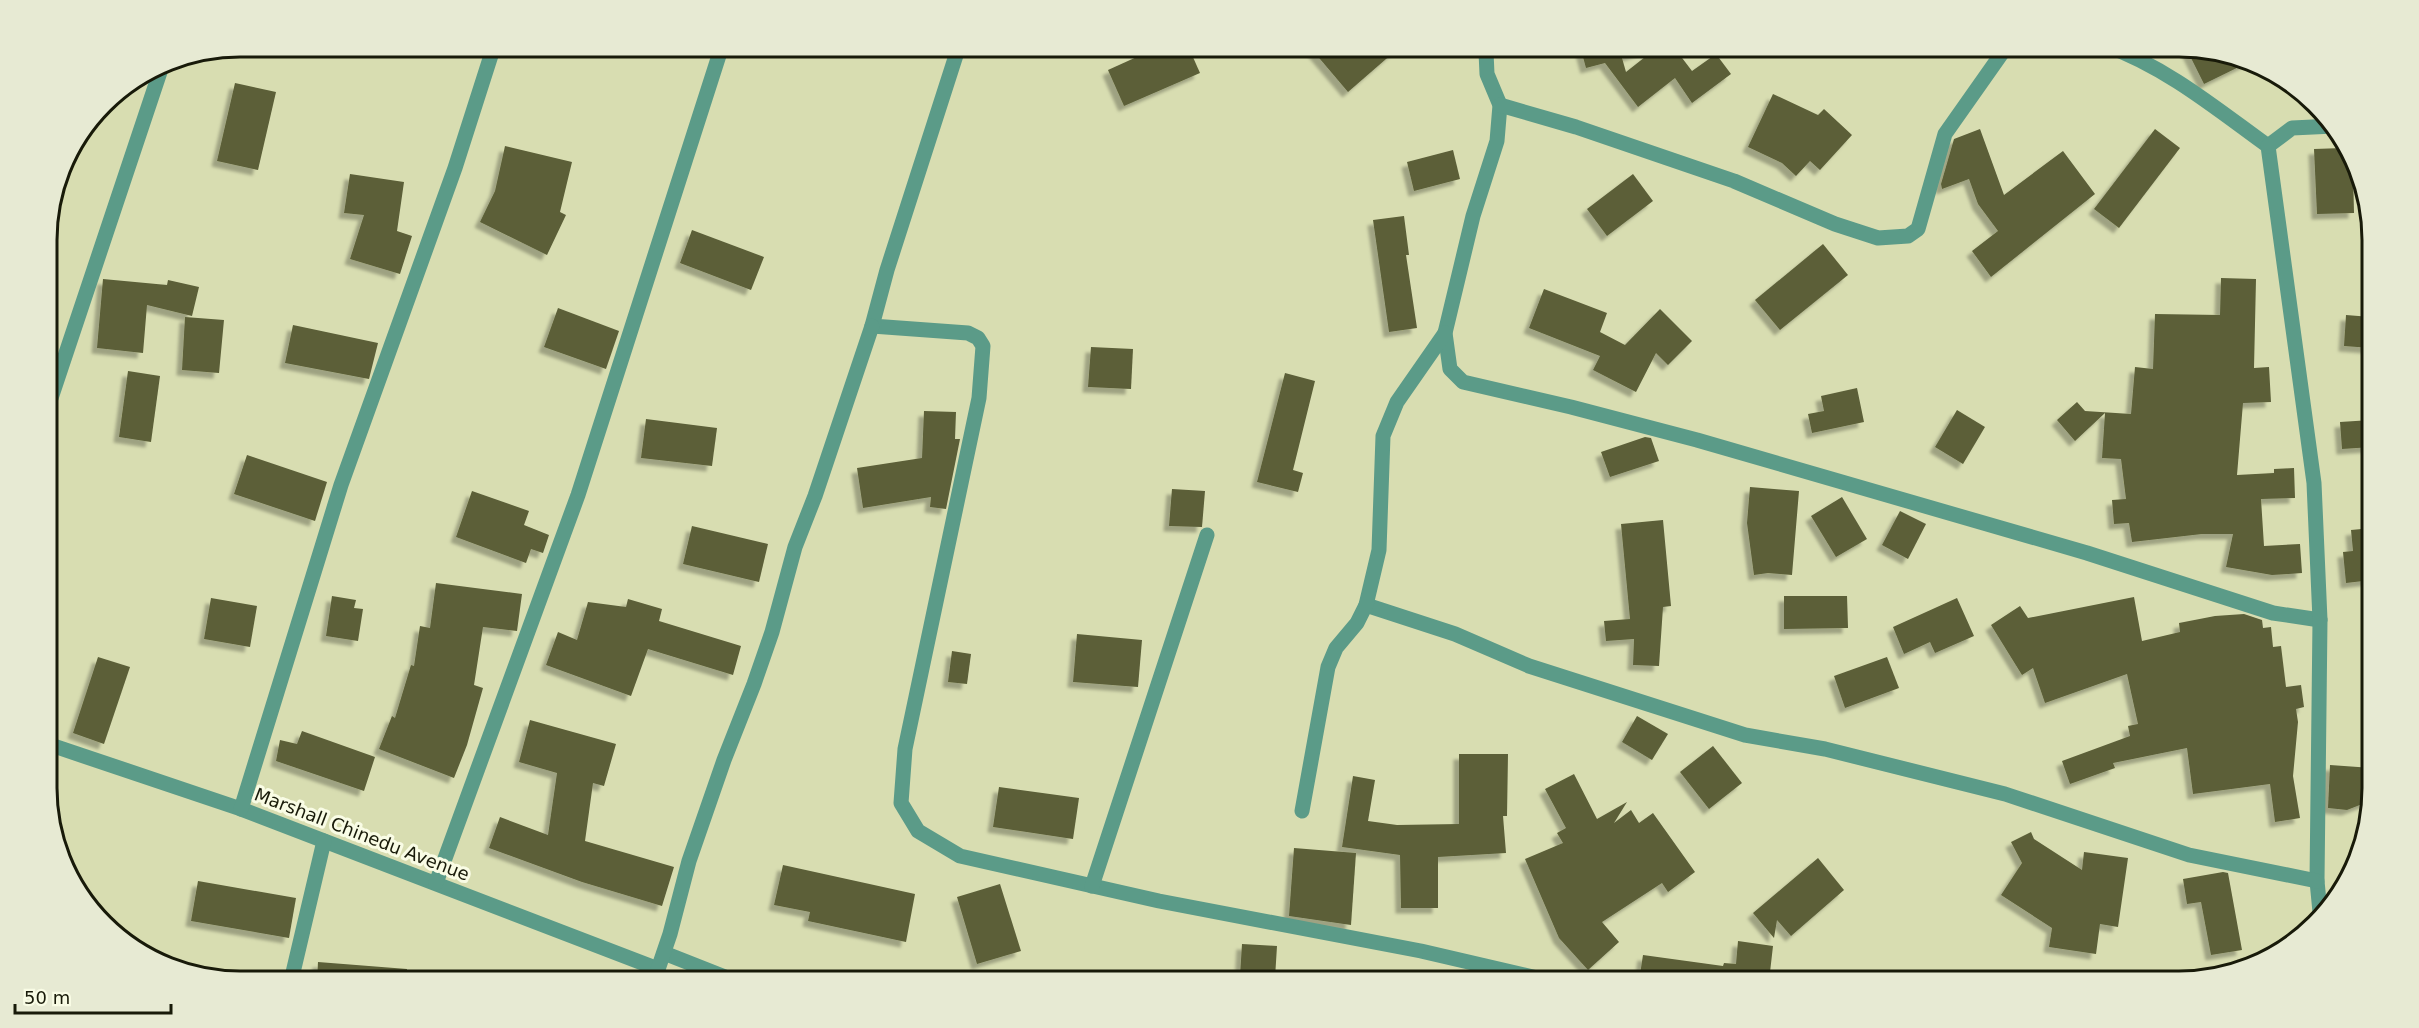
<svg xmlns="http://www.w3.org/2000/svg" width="2419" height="1028" viewBox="0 0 2419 1028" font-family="'DejaVu Sans',sans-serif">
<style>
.building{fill:#5b5f38;filter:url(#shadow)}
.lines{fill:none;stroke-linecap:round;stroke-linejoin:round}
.street{stroke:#5b9b88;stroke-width:15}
.labels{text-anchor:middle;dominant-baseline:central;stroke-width:6;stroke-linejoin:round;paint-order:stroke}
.street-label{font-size:18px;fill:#181a09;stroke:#f9fce5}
.rim{fill:none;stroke:#181a09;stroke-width:3}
</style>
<defs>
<filter id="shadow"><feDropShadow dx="-5.5" dy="5.5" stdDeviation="1.5" flood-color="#0004"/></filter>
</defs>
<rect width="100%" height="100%" fill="#d8ddb1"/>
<g class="building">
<polygon points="1161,46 1188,46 1200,73 1124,106 1108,70"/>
<polygon points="1309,46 1401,46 1348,92"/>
<polygon points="1580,46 1644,46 1644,51 1622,58 1626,72 1659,46 1673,46 1692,71 1716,54 1731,74 1692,103 1675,78 1638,107 1605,63 1586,68"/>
<polygon points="2186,48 2251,61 2204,84"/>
<polygon points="235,83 276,92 258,170 217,161"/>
<polygon points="1773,94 1818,115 1824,109 1852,135 1820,170 1810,161 1796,176 1782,163 1748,147"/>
<polygon points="1980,129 2004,195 2063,151 2095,194 1991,277 1972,251 1998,231 1978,204 1969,179 1942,189 1941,184 1954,139"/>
<polygon points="2155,129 2180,148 2119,228 2094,209"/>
<polygon points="505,146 572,162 560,212 566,215 547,255 480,222 495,191"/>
<polygon points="2343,148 2353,171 2354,213 2317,214 2314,149"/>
<polygon points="1453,150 1460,179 1414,191 1407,162"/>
<polygon points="350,174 404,182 397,231 412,236 400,274 350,259 364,215 344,213"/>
<polygon points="1633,174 1653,201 1607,236 1587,209"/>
<polygon points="1404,216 1409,255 1406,255 1417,328 1389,332 1373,220"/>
<polygon points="692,230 764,257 751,290 680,263"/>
<polygon points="1823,244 1848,275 1780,330 1755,300"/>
<polygon points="2221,278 2256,279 2254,368 2269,367 2271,402 2243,403 2237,475 2274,473 2274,469 2294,468 2295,498 2261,499 2264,546 2300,544 2302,573 2272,575 2226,567 2233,534 2202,534 2132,542 2129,523 2114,524 2112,500 2126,499 2121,459 2102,458 2105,413 2075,441 2057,420 2077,402 2085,411 2131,414 2135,367 2153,369 2155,314 2220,315"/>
<polygon points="103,279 167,285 168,280 199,287 192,316 147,305 143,353 97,348"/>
<polygon points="1544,289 1607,313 1600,332 1625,345 1660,309 1692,341 1668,365 1656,353 1636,392 1593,370 1600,356 1529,328"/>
<polygon points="558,308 619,331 606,369 544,347"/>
<polygon points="2346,315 2371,317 2371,348 2344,346"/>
<polygon points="185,317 224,320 219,373 182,370"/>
<polygon points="293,325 378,343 369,379 285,363"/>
<polygon points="1091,347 1133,349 1131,389 1088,387"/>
<polygon points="128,371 160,376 151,442 119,437"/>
<polygon points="1285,373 1315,381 1293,470 1303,473 1298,492 1257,482"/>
<polygon points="1857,388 1864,422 1812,433 1808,414 1824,411 1821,396"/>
<polygon points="1957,410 1985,427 1963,464 1935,447"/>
<polygon points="924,411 956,412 955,439 960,439 946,509 930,507 931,497 863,508 857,468 922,458"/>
<polygon points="646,419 717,428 712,466 641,458"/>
<polygon points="2371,420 2372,447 2342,449 2340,422"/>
<polygon points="1645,437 1651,438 1659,461 1610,477 1601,452"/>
<polygon points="247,455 327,482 315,521 234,494"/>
<polygon points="1750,487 1799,491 1792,575 1768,573 1754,575 1747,523"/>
<polygon points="1172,489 1205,491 1202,527 1169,526"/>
<polygon points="472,491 529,511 524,525 549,535 543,553 531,549 526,563 456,537"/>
<polygon points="1842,497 1867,539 1836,557 1811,516"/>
<polygon points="1900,511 1926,524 1908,559 1882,545"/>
<polygon points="1663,520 1671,606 1663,607 1659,666 1633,665 1634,639 1606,641 1604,621 1630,619 1621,524"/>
<polygon points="692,526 768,544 759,582 683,564"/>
<polygon points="2372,528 2372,580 2346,583 2343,552 2353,551 2351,530"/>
<polygon points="436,583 522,594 517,631 483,627 474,685 483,688 467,745 454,778 379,749 392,716 395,718 411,665 414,666 420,626 430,628"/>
<polygon points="332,596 356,600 354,608 363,609 358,641 326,636"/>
<polygon points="1784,596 1847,596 1848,628 1784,629"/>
<polygon points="2134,597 2142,641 2180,632 2179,623 2215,616 2244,614 2262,620 2263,628 2271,627 2273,647 2281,646 2286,687 2301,685 2304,707 2296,709 2298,722 2293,776 2300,818 2275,822 2270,784 2193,794 2187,748 2113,763 2115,768 2070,784 2062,761 2130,736 2128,726 2138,724 2127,674 2045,703 2033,668 2022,675 1991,625 2020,606 2028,618"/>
<polygon points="211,598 257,606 250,647 204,639"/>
<polygon points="1957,598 1974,636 1935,653 1930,642 1904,654 1893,627"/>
<polygon points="628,599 662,609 659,621 741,646 733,675 648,649 631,696 546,665 558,632 577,640 588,602 626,607"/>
<polygon points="1077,634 1142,640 1138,687 1073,682"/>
<polygon points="952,651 971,654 967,684 948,682"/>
<polygon points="98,657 130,667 104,744 73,733"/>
<polygon points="1887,657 1899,688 1845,708 1834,676"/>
<polygon points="1637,716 1668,734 1652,760 1622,742"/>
<polygon points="530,720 616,744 604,786 593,783 585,841 674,867 662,906 582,882 489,848 500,817 548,835 557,773 519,762"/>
<polygon points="302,731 375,757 364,791 276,761 280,740 297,744"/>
<polygon points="1713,746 1742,783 1709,809 1680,772"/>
<polygon points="1459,754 1508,754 1507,816 1503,816 1506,853 1438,857 1438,908 1401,908 1400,855 1342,847 1353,776 1375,780 1368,821 1397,825 1459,824"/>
<polygon points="2330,765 2372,768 2370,801 2347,810 2328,808"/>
<polygon points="1574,774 1597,819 1627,802 1614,823 1631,810 1639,823 1653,813 1695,872 1668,892 1662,883 1602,922 1619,942 1588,970 1559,938 1525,859 1563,843 1557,833 1566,828 1545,789"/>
<polygon points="999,787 1079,798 1073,839 993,827"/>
<polygon points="2031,832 2034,839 2082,870 2084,852 2128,858 2118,927 2100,924 2096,954 2049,947 2052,928 2001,895 2022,863 2011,842"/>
<polygon points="1294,848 1356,853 1351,925 1289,916"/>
<polygon points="1818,858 1844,890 1791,936 1777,920 1774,938 1753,913"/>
<polygon points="783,865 915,894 906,942 808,921 810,912 774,905"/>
<polygon points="2223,872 2228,873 2242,950 2211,955 2201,902 2187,904 2183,879"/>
<polygon points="198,881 296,898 289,938 191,921"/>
<polygon points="1000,884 1021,951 977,964 957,897"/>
<polygon points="1738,941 1773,946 1769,981 1639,981 1643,955 1723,966 1724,963 1736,964"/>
<polygon points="1242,944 1277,946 1275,978 1240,976"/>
<polygon points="318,962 407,969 406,981 317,981"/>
</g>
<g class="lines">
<g class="street">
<polyline points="959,46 887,270 872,326 968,333 978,338 983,346 979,398 905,749 901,803 918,831 960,856 1159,901 1421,951 1550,981"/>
<polyline points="1456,46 1486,52"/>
<polyline points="1490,46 1486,52 1487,74 1500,105 1497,141 1473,216 1445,333 1450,369 1463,382 1571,407 1697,440 2087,553 2273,613 2320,620"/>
<path d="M2107,46C2166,67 2218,110 2268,146L2314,483L2320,620L2317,881L2320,912"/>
<polyline points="1500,105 1576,127 1734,181 1835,224 1878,238 1908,236 1918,229 1945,134 2007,46"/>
<polyline points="2268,146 2292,128 2334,126"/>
<polyline points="47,410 163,63"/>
<polyline points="1366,605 1455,634 1529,666 1745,735 1825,749 2005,794 2189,855 2317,881"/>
<polyline points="48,744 241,809 658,969"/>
<polyline points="241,809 341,485 455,168 494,46"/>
<polyline points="1302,811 1328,667 1336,648 1357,623 1366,605 1379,550 1383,436 1397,402 1445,333"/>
<polyline points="436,883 578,495 722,46"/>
<polyline points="1092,886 1207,535"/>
<polyline points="664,953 735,981"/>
<polyline points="291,981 324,841"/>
<polyline points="654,981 670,934 689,861 724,760 754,684 772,632 795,547 815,496 872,326"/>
</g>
</g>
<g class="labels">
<g class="street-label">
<text transform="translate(362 834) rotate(21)">Marshall Chinedu Avenue</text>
</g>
</g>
<path d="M0 0H2419V1028H0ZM240 57H2179A183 183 0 0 1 2362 240V788A183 183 0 0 1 2179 971H240A183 183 0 0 1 57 788V240A183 183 0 0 1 240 57Z" fill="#e7ead3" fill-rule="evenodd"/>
<path class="rim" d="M240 57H2179A183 183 0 0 1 2362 240V788A183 183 0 0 1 2179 971H240A183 183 0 0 1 57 788V240A183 183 0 0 1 240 57Z"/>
<path d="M15 1004v9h156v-9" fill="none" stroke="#181a09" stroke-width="3"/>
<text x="24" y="1004" font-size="18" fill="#181a09" stroke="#f9fce5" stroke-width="4.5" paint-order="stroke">50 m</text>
</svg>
